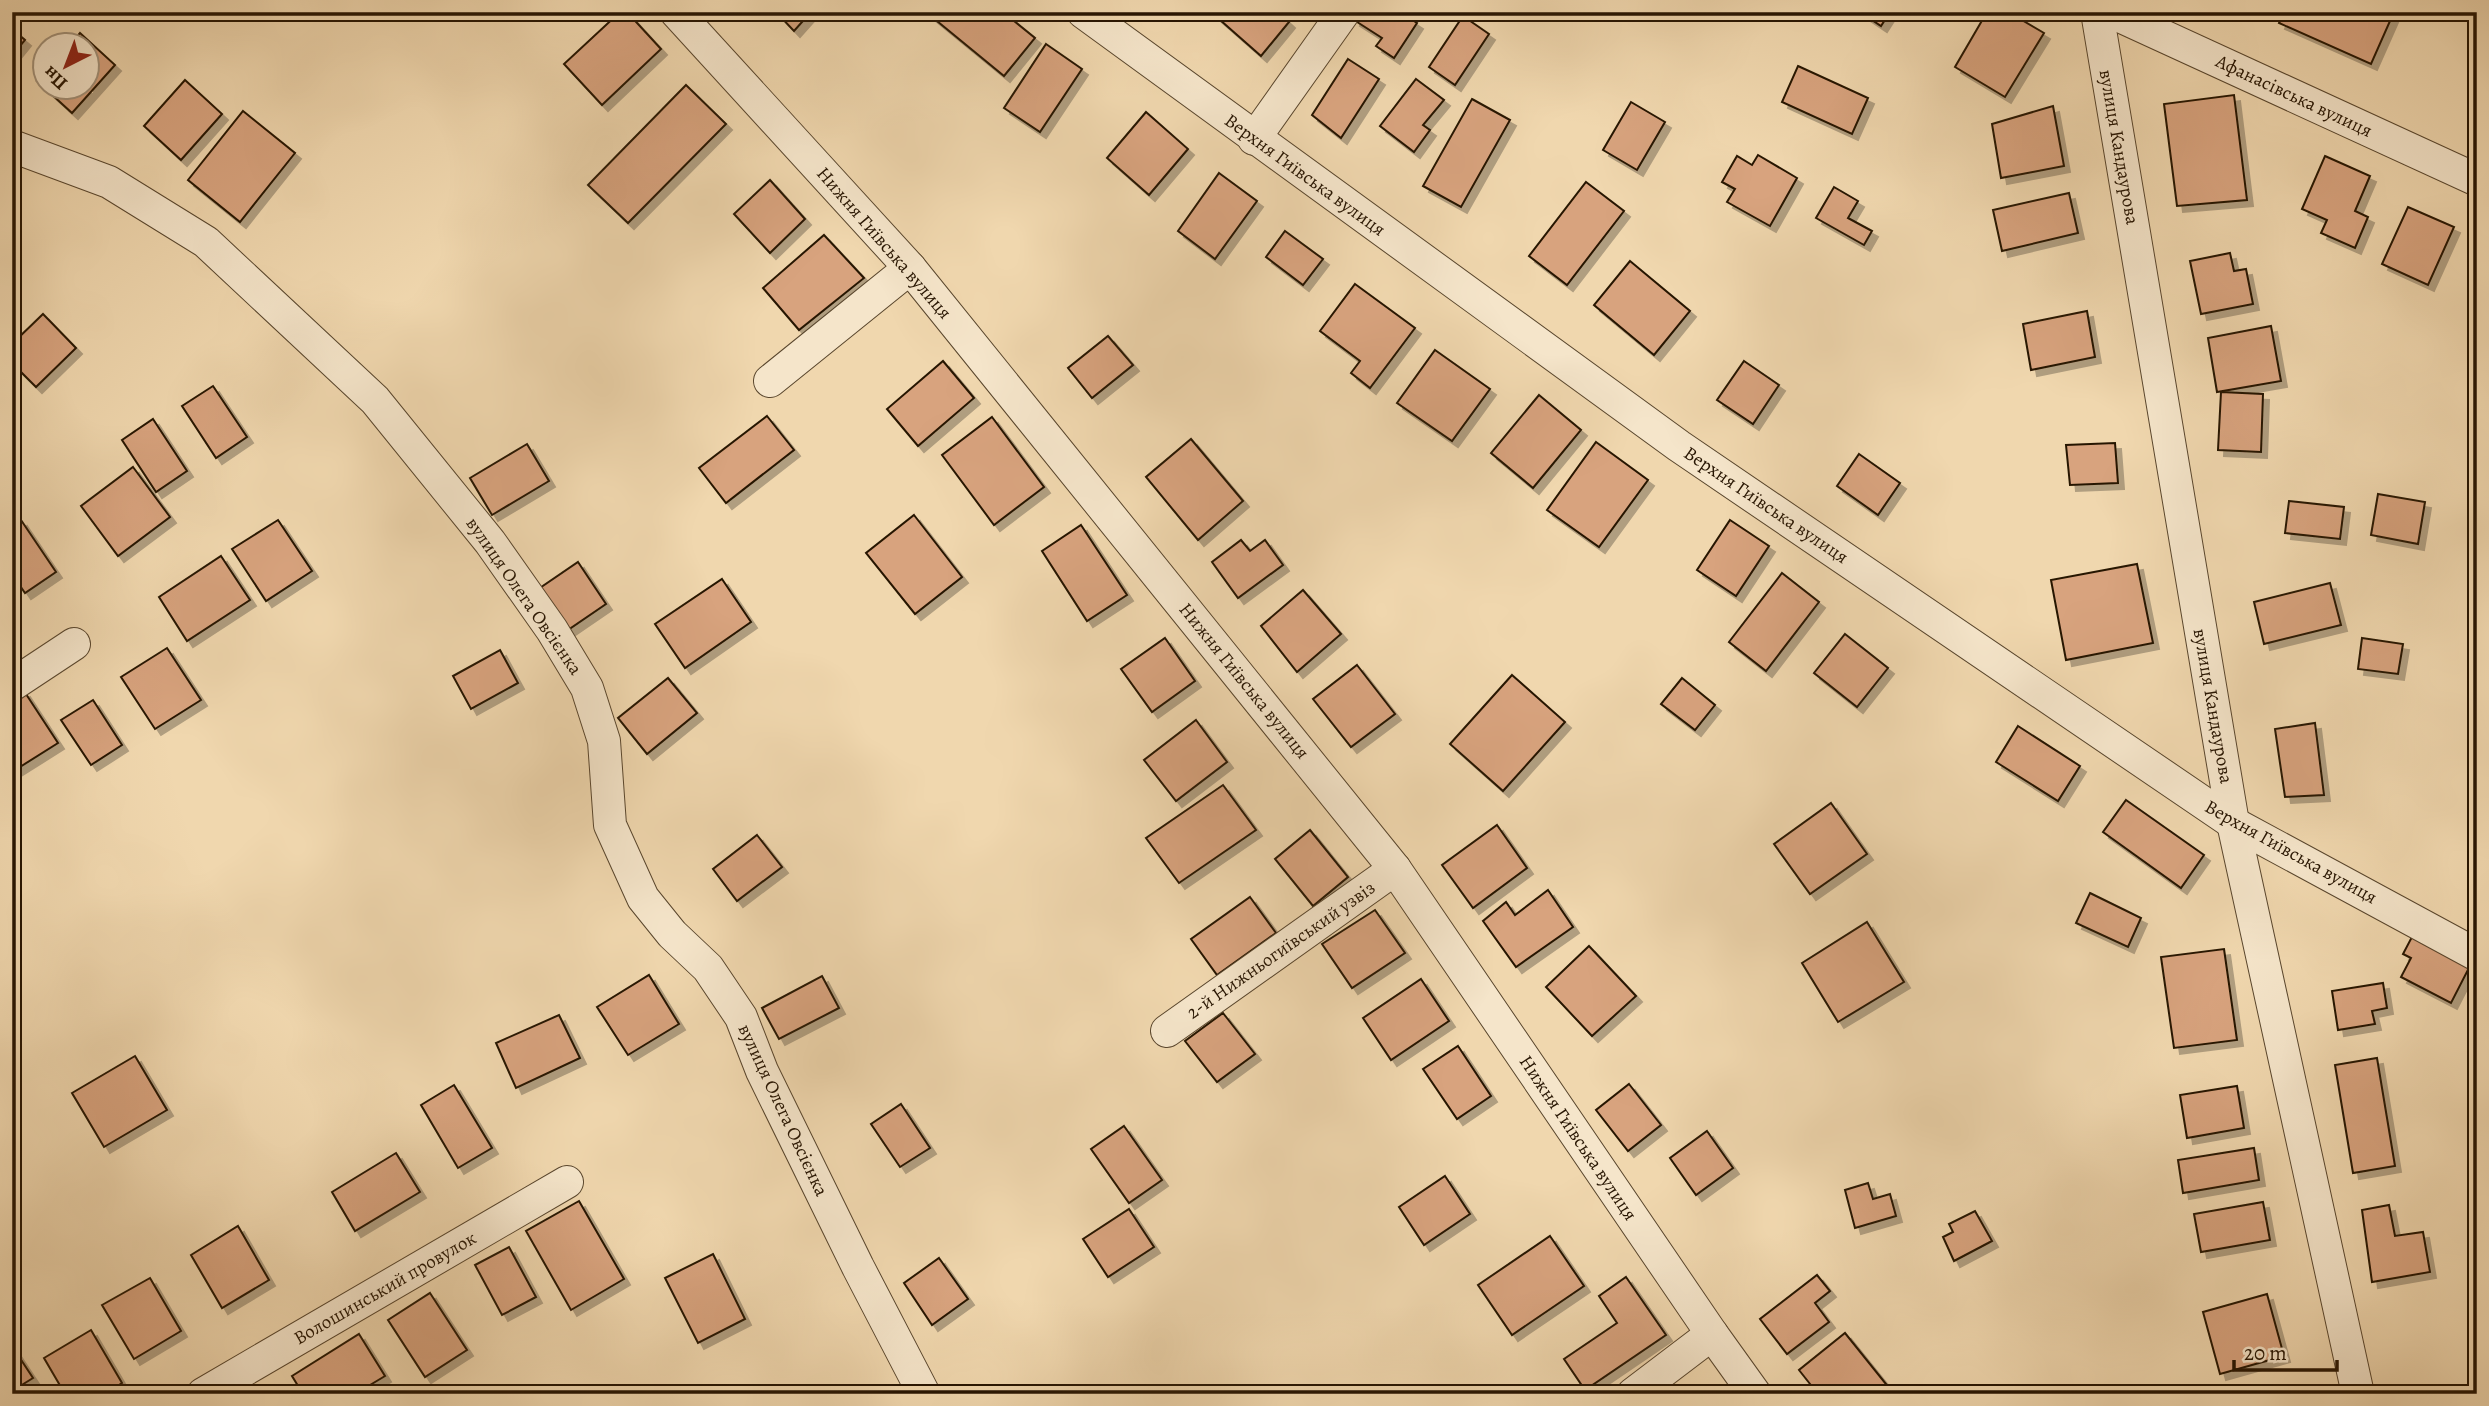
<svg xmlns="http://www.w3.org/2000/svg" width="2489" height="1406" viewBox="0 0 2489 1406" font-family="Alegreya,serif">
<style>
.building{fill:#d8a37e;stroke:#271502;stroke-width:2;filter:url(#shadow)}
.lines{fill:none;stroke-linecap:round;stroke-linejoin:round}
.minor-casing{stroke:#59462d;stroke-width:34}
.minor{stroke:#f5e5ca;stroke-width:32}
.labels{text-anchor:middle;dominant-baseline:central;stroke-width:6;stroke-linejoin:round;paint-order:stroke}
.street-label{font-size:19px;fill:#271502;stroke:#f5e5ca}
</style>
<defs>
<filter id="shadow"><feDropShadow dx="6" dy="6" stdDeviation="0" flood-color="#0004"/></filter>
</defs>
<rect width="100%" height="100%" fill="#f0d7ae"/>
<filter id="stains"><feTurbulence type="fractalNoise" baseFrequency=".00286" numOctaves="4"/><feColorMatrix values="0 0 0 0 .2 0 0 0 0 .09 0 0 0 0 .02 0 0 0 .5 -.17"/></filter>
<radialGradient id="worn" r=".72"><stop offset=".6" stop-color="#630" stop-opacity="0"/><stop offset="1" stop-color="#630" stop-opacity=".3"/></radialGradient>
<g class="building">
<polygon points="620,12 627,12 661,49 602,105 564,64"/>
<polygon points="776,12 811,12 794,31"/>
<polygon points="926,12 1003,12 1035,38 1004,76"/>
<polygon points="1211,12 1278,12 1289,22 1261,56"/>
<polygon points="1359,12 1400,12 1417,23 1394,58 1376,46 1382,38 1354,20"/>
<polygon points="1860,12 1890,12 1881,26"/>
<polygon points="1987,12 2008,12 2044,33 2005,97 1955,67"/>
<polygon points="2284,12 2394,12 2371,64 2279,23"/>
<polygon points="1463,16 1489,34 1455,85 1429,67"/>
<polygon points="12,29 25,40 12,56"/>
<polygon points="80,33 115,65 72,113 37,81 46,72 46,88 88,88 88,46 69,46"/>
<polygon points="1046,44 1082,69 1040,132 1004,108"/>
<polygon points="1348,59 1379,79 1341,138 1312,115"/>
<polygon points="1798,66 1868,98 1852,134 1782,102"/>
<polygon points="1416,79 1444,100 1423,125 1430,130 1414,152 1380,126"/>
<polygon points="185,80 222,114 181,160 144,126"/>
<polygon points="686,85 726,124 628,223 588,185"/>
<polygon points="2234,95 2247,200 2177,206 2164,104"/>
<polygon points="1472,99 1510,120 1461,207 1423,186"/>
<polygon points="1631,102 1665,122 1637,170 1603,150"/>
<polygon points="2053,106 2064,166 2001,178 1992,124"/>
<polygon points="243,111 295,153 240,222 188,180"/>
<polygon points="1146,112 1188,149 1149,195 1107,158"/>
<polygon points="1758,155 1797,178 1770,226 1727,202 1735,189 1722,182 1737,156 1752,165"/>
<polygon points="2325,156 2370,176 2355,211 2368,217 2355,248 2321,233 2327,220 2302,209"/>
<polygon points="1219,173 1257,201 1215,259 1178,231"/>
<polygon points="770,180 805,219 770,253 734,214"/>
<polygon points="1586,182 1624,211 1567,285 1529,256"/>
<polygon points="1834,187 1858,201 1848,218 1872,231 1864,245 1816,218"/>
<polygon points="2069,193 2078,233 2002,251 1993,210"/>
<polygon points="2408,207 2454,227 2428,285 2382,264"/>
<polygon points="1285,231 1323,259 1303,285 1266,257"/>
<polygon points="824,235 864,278 799,330 763,288"/>
<polygon points="2230,253 2234,271 2246,269 2253,304 2201,314 2190,261"/>
<polygon points="1630,261 1690,311 1654,355 1594,305"/>
<polygon points="1355,284 1415,328 1370,388 1351,373 1360,361 1320,331"/>
<polygon points="2087,311 2095,357 2031,370 2023,324"/>
<polygon points="43,314 76,348 36,387 12,363 12,344"/>
<polygon points="2271,326 2281,381 2217,392 2208,338"/>
<polygon points="1108,336 1133,365 1092,398 1068,368"/>
<polygon points="1435,350 1490,389 1452,441 1397,403"/>
<polygon points="943,361 974,398 918,446 887,409"/>
<polygon points="1744,361 1779,385 1753,424 1717,400"/>
<polygon points="213,386 247,437 216,458 182,406"/>
<polygon points="2221,392 2263,394 2261,452 2218,450"/>
<polygon points="1539,395 1581,430 1533,488 1491,453"/>
<polygon points="767,416 794,450 726,503 699,468"/>
<polygon points="992,417 1044,487 994,525 942,455"/>
<polygon points="153,419 187,471 156,492 122,440"/>
<polygon points="1191,439 1243,501 1198,540 1146,477"/>
<polygon points="1596,442 1648,480 1599,547 1547,510"/>
<polygon points="2115,443 2118,483 2070,485 2066,445"/>
<polygon points="527,444 549,481 492,515 470,478"/>
<polygon points="1859,454 1900,483 1878,515 1837,486"/>
<polygon points="133,467 170,517 118,556 81,506"/>
<polygon points="2378,494 2425,502 2418,544 2371,535"/>
<polygon points="2289,501 2344,507 2340,539 2285,533"/>
<polygon points="914,515 962,577 915,614 866,553"/>
<polygon points="21,520 56,572 25,593 12,574 12,527"/>
<polygon points="278,520 312,571 266,601 232,549"/>
<polygon points="1730,520 1769,546 1736,596 1697,570"/>
<polygon points="1081,525 1127,595 1087,621 1042,551"/>
<polygon points="1241,540 1250,551 1265,540 1283,565 1238,598 1212,562"/>
<polygon points="221,556 250,600 187,641 159,597"/>
<polygon points="578,562 606,604 562,634 534,592"/>
<polygon points="2137,564 2153,643 2066,660 2051,580"/>
<polygon points="1782,573 1819,602 1766,671 1729,642"/>
<polygon points="722,579 751,622 685,668 655,624"/>
<polygon points="2330,583 2341,625 2264,644 2254,602"/>
<polygon points="1303,590 1341,634 1297,672 1261,626"/>
<polygon points="1845,634 1888,668 1857,707 1814,673"/>
<polygon points="1165,638 1195,681 1152,712 1121,669"/>
<polygon points="2362,638 2403,644 2398,674 2358,669"/>
<polygon points="167,648 201,700 155,729 121,677"/>
<polygon points="500,650 518,683 471,709 453,676"/>
<polygon points="1357,665 1395,714 1351,747 1313,699"/>
<polygon points="1512,675 1565,722 1503,791 1450,744"/>
<polygon points="668,678 697,713 647,754 618,718"/>
<polygon points="1682,678 1715,705 1695,730 1661,704"/>
<polygon points="24,691 58,743 12,772 12,698"/>
<polygon points="93,700 122,745 91,765 61,720"/>
<polygon points="1196,720 1227,762 1176,801 1144,760"/>
<polygon points="2315,723 2324,795 2285,797 2275,729"/>
<polygon points="2018,726 2080,766 2058,801 1996,762"/>
<polygon points="1223,785 1256,830 1179,883 1146,838"/>
<polygon points="2126,800 2204,855 2181,888 2103,832"/>
<polygon points="1831,803 1867,854 1810,894 1774,844"/>
<polygon points="2477,805 2477,863 2470,862"/>
<polygon points="1497,825 1527,868 1473,908 1442,865"/>
<polygon points="1310,830 1348,877 1313,906 1275,859"/>
<polygon points="757,835 782,867 737,901 713,869"/>
<polygon points="1548,890 1573,927 1516,967 1483,921 1506,902 1515,915"/>
<polygon points="2090,893 2141,918 2128,947 2076,923"/>
<polygon points="1250,897 1276,933 1217,975 1191,939"/>
<polygon points="1375,910 1405,953 1352,988 1322,944"/>
<polygon points="1867,922 1904,982 1838,1022 1802,963"/>
<polygon points="2414,933 2472,962 2451,1003 2401,977 2411,958 2403,954"/>
<polygon points="1589,946 1636,996 1592,1036 1546,987"/>
<polygon points="2224,949 2237,1040 2174,1048 2161,957"/>
<polygon points="649,975 679,1024 628,1055 597,1007"/>
<polygon points="822,976 839,1008 779,1039 762,1008"/>
<polygon points="1421,979 1449,1021 1391,1060 1363,1018"/>
<polygon points="2383,983 2387,1008 2372,1011 2375,1024 2338,1030 2332,991"/>
<polygon points="1223,1013 1255,1054 1217,1082 1185,1041"/>
<polygon points="559,1015 580,1058 516,1088 496,1043"/>
<polygon points="1458,1046 1491,1096 1457,1119 1423,1069"/>
<polygon points="135,1056 167,1110 104,1147 72,1093"/>
<polygon points="2377,1058 2395,1166 2353,1173 2335,1065"/>
<polygon points="1629,1084 1661,1125 1628,1151 1596,1110"/>
<polygon points="454,1085 492,1148 458,1168 421,1105"/>
<polygon points="2237,1086 2244,1128 2187,1138 2180,1095"/>
<polygon points="901,1104 930,1148 900,1167 871,1124"/>
<polygon points="1124,1126 1162,1180 1129,1203 1091,1149"/>
<polygon points="1707,1131 1733,1168 1696,1195 1670,1158"/>
<polygon points="2254,1148 2259,1180 2183,1193 2178,1160"/>
<polygon points="396,1153 420,1192 355,1231 332,1192"/>
<polygon points="1445,1176 1470,1214 1424,1245 1399,1207"/>
<polygon points="1868,1183 1873,1199 1890,1194 1896,1216 1855,1228 1845,1190"/>
<polygon points="579,1201 624,1279 571,1310 526,1231"/>
<polygon points="2263,1202 2270,1240 2201,1252 2194,1214"/>
<polygon points="2389,1205 2395,1236 2423,1232 2430,1272 2372,1282 2362,1210"/>
<polygon points="1129,1209 1154,1247 1108,1277 1083,1239"/>
<polygon points="1975,1211 1992,1241 1954,1261 1943,1237 1953,1232 1949,1224"/>
<polygon points="238,1226 269,1280 222,1308 191,1255"/>
<polygon points="1550,1236 1584,1286 1512,1335 1478,1285"/>
<polygon points="509,1247 536,1297 502,1315 475,1265"/>
<polygon points="713,1254 745,1319 698,1343 665,1278"/>
<polygon points="939,1258 968,1299 932,1325 904,1283"/>
<polygon points="1817,1275 1830,1291 1815,1303 1829,1322 1787,1354 1760,1319"/>
<polygon points="1626,1277 1666,1335 1585,1390 1564,1359 1617,1323 1599,1296"/>
<polygon points="150,1278 181,1331 134,1359 102,1305"/>
<polygon points="430,1293 467,1350 425,1377 388,1320"/>
<polygon points="2267,1294 2284,1356 2220,1374 2203,1312"/>
<polygon points="91,1330 122,1383 105,1394 65,1394 44,1358"/>
<polygon points="1845,1333 1890,1389 1885,1394 1818,1394 1799,1370"/>
<polygon points="359,1334 385,1376 355,1394 303,1394 292,1376"/>
<polygon points="12,1346 33,1378 12,1391"/>
</g>
<g class="lines">
<defs>
<g id="minor">
<polyline points="676,12 910,268 1395,869 1712,1334 1755,1394"/>
<polyline points="1083,12 1679,446 2233,823 2477,955"/>
<polyline points="2097,12 2233,823 2358,1394"/>
<polyline points="2111,12 2477,180"/>
<polyline points="1254,139 1344,12"/>
<polyline points="12,146 109,182 206,242 375,400 490,542 552,630 587,688 604,741 610,825 643,898 672,934 708,968 741,1017 762,1071 858,1267 924,1394"/>
<polyline points="770,381 910,268"/>
<polyline points="12,685 74,644"/>
<polyline points="1167,1031 1395,869"/>
<polyline points="203,1394 567,1182"/>
<polyline points="1633,1394 1712,1334"/>
</g>
</defs>
<use href="#minor" class="minor-casing"/>
<use href="#minor" class="minor"/>
</g>
<g class="labels">
<g class="street-label">
<text transform="translate(2294 96) rotate(25)">Афанасівська вулиця</text>
<text transform="translate(2119 147) rotate(80)">вулиця Кандаурова</text>
<text transform="translate(1305 175) rotate(36)">Верхня Гиївська вулиця</text>
<text transform="translate(884 243) rotate(49)">Нижня Гиївська вулиця</text>
<text transform="translate(1766 505) rotate(34)">Верхня Гиївська вулиця</text>
<text transform="translate(524 596) rotate(55)">вулиця Олега Овсієнка</text>
<text transform="translate(1244 681) rotate(51)">Нижня Гиївська вулиця</text>
<text transform="translate(2213 706) rotate(80)">вулиця Кандаурова</text>
<text transform="translate(2291 852) rotate(29)">Верхня Гиївська вулиця</text>
<text transform="translate(1281 950) rotate(-35)">2-й Нижньогиївський узвіз</text>
<text transform="translate(783 1110) rotate(65)">вулиця Олега Овсієнка</text>
<text transform="translate(1578 1138) rotate(56)">Нижня Гиївська вулиця</text>
<text transform="translate(385 1288) rotate(-30)">Волошинський провулок</text>
</g>
</g>
<rect width="2489" height="1406" fill="none" stroke="#f0d7ae" stroke-width="42"/>
<rect x="14" y="14" width="2461" height="1378" fill="none" stroke="#271502" stroke-width="3.5"/>
<rect x="21" y="21" width="2447" height="1364" fill="none" stroke="#271502" stroke-width="2"/>
<g transform="translate(66 66) rotate(222)"><circle r="33" fill="#f5e5ca" stroke="#a3927a" stroke-width="2"/>
<path d="M0-5L12 26L0 18L-12 26Z" fill="#8f2418"/>
<text y="-10" font-size="19" font-weight="bold" text-anchor="middle" fill="#271502">Пн</text>
</g>
<path d="M2234 1360v10h103v-10" fill="none" stroke="#271502" stroke-width="3.5"/>
<text x="2244" y="1360" font-size="21" fill="#271502" stroke="#f5e5ca" stroke-width="5" paint-order="stroke">20 m</text>
<rect width="100%" height="100%" filter="url(#stains)"/>
<rect width="100%" height="100%" fill="url(#worn)"/>
</svg>
